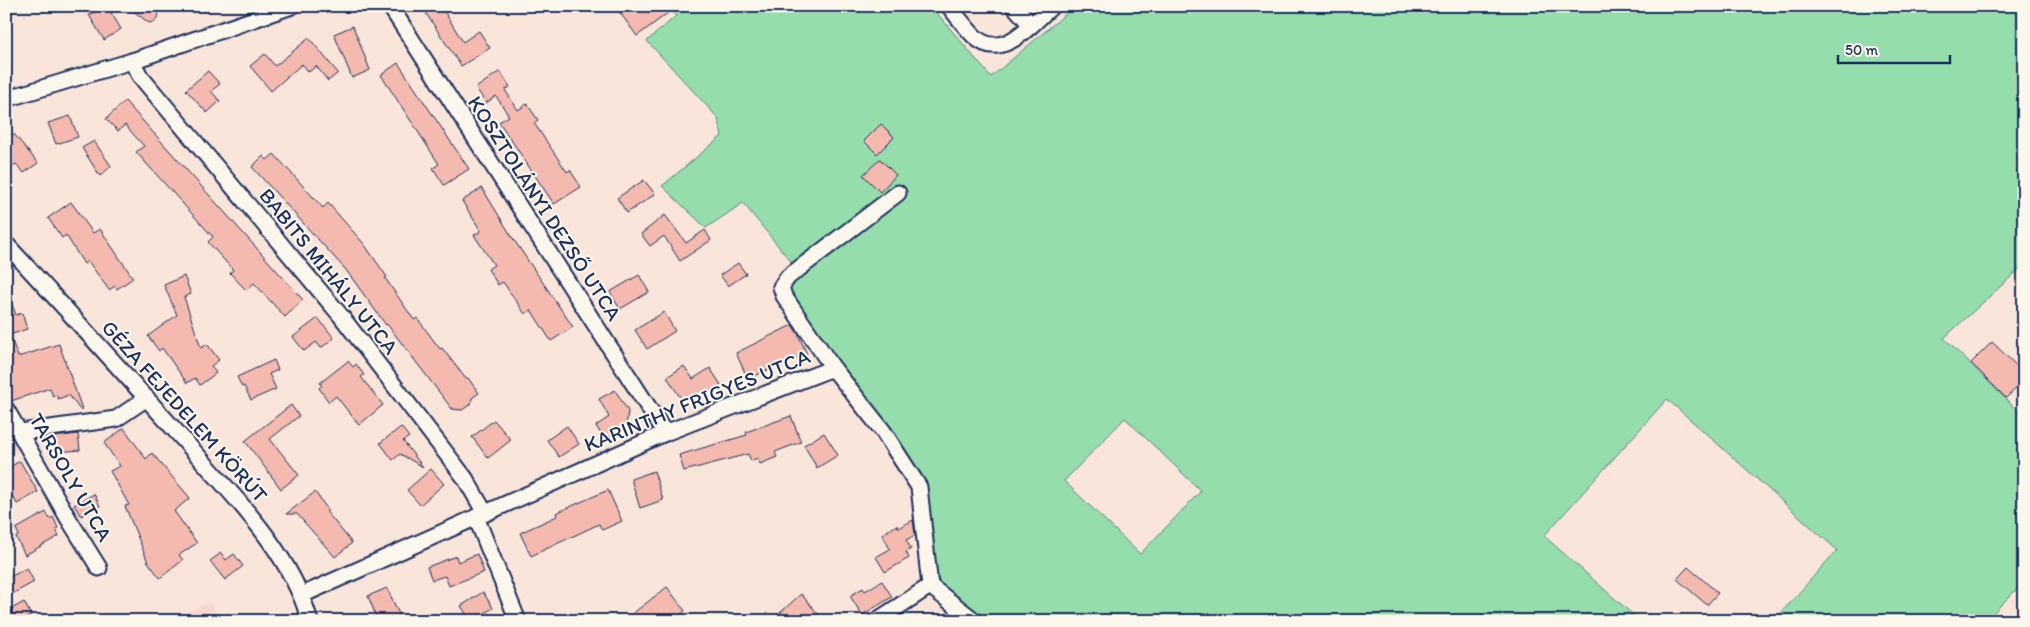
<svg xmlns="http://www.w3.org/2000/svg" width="2030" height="627" viewBox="0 0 2030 627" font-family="Itim,sans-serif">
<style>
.built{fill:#f8d8cd}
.green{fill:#95ddac;stroke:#588685;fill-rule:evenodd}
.building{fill:#f5baaf;stroke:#1b2f5e}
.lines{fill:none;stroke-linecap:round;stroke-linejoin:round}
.minor-casing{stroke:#1b2f5e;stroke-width:19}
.minor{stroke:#fbf7ec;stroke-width:15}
.labels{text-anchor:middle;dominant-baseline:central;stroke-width:4;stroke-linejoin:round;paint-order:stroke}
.street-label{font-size:21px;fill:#1b2f5e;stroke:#fbf7ec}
</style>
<rect width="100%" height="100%" fill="#f9e5da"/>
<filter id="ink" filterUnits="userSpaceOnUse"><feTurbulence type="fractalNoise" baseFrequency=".02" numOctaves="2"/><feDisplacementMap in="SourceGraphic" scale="10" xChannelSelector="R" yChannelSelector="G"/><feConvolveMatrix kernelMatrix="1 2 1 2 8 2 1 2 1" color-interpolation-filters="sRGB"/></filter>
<g filter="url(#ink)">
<g class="built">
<polygon points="6,420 23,448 6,459"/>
<polygon points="210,602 220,621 166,621"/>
</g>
<path class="green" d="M669,6H931L991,77L1075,6H2024V265L1944,338L2024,417V585L2022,584L1985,621H1774L1837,550L1667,399L1544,536L1640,621H1090L1084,613L1066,621H986L939,583L922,481L788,292L797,269L743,203L706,228L662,186L722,136L718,118L647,41L676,16ZM1125,418L1201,491L1140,554L1064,481Z"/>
<g class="building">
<polygon points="104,6 107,6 121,29 104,40 89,15"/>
<polygon points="127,6 155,6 159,15 154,22 149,23"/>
<polygon points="421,6 441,6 463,42 479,31 490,48 461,66"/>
<polygon points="615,6 663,6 668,13 637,36"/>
<polygon points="353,26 370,70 352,78 334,34"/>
<polygon points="309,38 338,73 328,81 316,66 309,72 302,64 271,91 250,66 265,54 275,66"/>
<polygon points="398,63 469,169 444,185 433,168 439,164 381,75"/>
<polygon points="208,71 220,84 211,91 220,101 207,113 186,90"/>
<polygon points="500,71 510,87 505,90 518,110 527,104 538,120 534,123 567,172 570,170 581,187 554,204 499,122 509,116 496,96 486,103 476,88"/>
<polygon points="125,101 303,300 285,317 254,283 246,290 230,273 233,270 208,242 213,237 136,152 144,146 125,125 118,131 106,119"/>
<polygon points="70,116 78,137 56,144 48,123"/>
<polygon points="881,124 894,137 877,154 864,141"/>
<polygon points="14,134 38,163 24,173 16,164 6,168 6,137"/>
<polygon points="94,141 111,166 100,176 82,148"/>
<polygon points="274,154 323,208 328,203 364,244 387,277 385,278 414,320 417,318 440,349 442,348 466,379 468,378 479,393 472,398 471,404 462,410 452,409 387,324 386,325 346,270 252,167 263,156 267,160"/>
<polygon points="880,159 896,175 880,192 863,175"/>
<polygon points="644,180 655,194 627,213 617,198"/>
<polygon points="482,188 512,237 573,327 551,341 531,310 525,314 503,282 498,285 488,269 494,265 474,235 481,231 462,201"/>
<polygon points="71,202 93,233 100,229 133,278 117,289 115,286 109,290 88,261 84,264 66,235 62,238 48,218"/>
<polygon points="665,215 686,243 705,230 711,240 680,261 664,236 650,246 641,234"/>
<polygon points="738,263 746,274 728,286 720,275"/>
<polygon points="639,275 649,292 620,309 610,292"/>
<polygon points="184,276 191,294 184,297 201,348 207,344 219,360 211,366 216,373 200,385 195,378 187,383 162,348 159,351 148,336 177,315 164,285"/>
<polygon points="6,294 8,294 16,315 22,313 27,329 10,335 18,357 59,344 82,409 80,410 69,395 58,399 57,395 53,397 50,388 11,401 6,388 6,331 8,330"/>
<polygon points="664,312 675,331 647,349 635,330"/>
<polygon points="318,318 334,338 321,348 316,342 304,351 293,337"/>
<polygon points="792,325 798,334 807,354 783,364 783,363 748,379 736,353"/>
<polygon points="1992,342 2024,373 2024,381 2006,398 1971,363"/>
<polygon points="274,360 278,370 269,374 276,389 251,400 244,386 242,387 237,377"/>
<polygon points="348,361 353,367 356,364 364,375 361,377 383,405 359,425 336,396 329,402 319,388 322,385 320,383"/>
<polygon points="684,366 693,379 710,368 721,385 694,402 687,403 682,400 667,377"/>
<polygon points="615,390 628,411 626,427 605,440 596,426 609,417 599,399"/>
<polygon points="291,405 299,416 270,439 299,475 281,489 245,441"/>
<polygon points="791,416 801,442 775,452 777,457 760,464 757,458 751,461 748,454 684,471 679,455 747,435 746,432"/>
<polygon points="494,420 511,440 488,458 472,437"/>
<polygon points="567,426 579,444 559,457 547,440"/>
<polygon points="401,427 409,437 403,441 423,467 400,454 393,460 380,443"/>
<polygon points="124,428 146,459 152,453 190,498 174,511 197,543 179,555 183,560 160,578 148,562 125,506 129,505 110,471 120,466 104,443"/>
<polygon points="824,433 838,455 817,468 804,445"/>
<polygon points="78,434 80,450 56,452 54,437"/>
<polygon points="20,461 38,492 17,504 6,485 6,469"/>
<polygon points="431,469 444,484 420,505 407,490"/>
<polygon points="654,471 663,500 640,508 631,479"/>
<polygon points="608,490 622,521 602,530 599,524 531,556 520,533 557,516 556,513"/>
<polygon points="315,492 328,510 326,511 352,543 335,557 297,514 286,514"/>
<polygon points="94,494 100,506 81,516 74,505"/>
<polygon points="46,512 50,519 53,517 58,528 56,529 59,536 25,555 16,537 19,535 16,529"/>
<polygon points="913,520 915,535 906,540 911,549 906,552 909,558 885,572 876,557 890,549 882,534 897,525 899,528"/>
<polygon points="221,553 226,560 234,554 243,566 225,580 210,561"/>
<polygon points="477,554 484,572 449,586 445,576 432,580 427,567 456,556 458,562"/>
<polygon points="1688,567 1718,593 1707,605 1677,579"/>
<polygon points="27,568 34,582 12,594 6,579"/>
<polygon points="882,581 892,597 862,615 850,596 863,588 865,591"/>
<polygon points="667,587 685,611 672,621 623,621"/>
<polygon points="387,588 400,616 390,621 378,621 368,596"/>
<polygon points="483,592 493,608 485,613 489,621 471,621 461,606"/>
<polygon points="801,594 824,621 771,621"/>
<polygon points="24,602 31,615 21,621 6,621 6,612"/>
</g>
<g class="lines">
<defs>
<g id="minor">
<polyline points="390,6 665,433"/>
<path d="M949,6C957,16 965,27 974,36C1002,63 1031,24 1052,6"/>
<polyline points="1014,6 1030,24"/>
<polyline points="132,61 140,76 341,316 465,478 485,513"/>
<polyline points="6,99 132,61 292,6"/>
<path d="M6,244C65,308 124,373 182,438C231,494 289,548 310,621"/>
<polyline points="833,368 784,296 781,287 788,277 898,193"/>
<polyline points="6,409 68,518 99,568"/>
<polyline points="21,432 116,419 147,398"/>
<polyline points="476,517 518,621"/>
<polyline points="302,595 665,433 833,368 883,431 919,487 930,586 975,621"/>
<polyline points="876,621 930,586"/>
</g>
</defs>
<use href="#minor" class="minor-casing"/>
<use href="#minor" class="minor"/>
</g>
</g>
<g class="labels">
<g class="street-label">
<text transform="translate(545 208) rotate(57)">KOSZTOLÁNYI DEZSŐ UTCA</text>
<text transform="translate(329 271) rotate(51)">BABITS MIHÁLY UTCA</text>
<text transform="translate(697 400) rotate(-22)">KARINTHY FRIGYES UTCA</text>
<text transform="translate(185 411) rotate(48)">GÉZA FEJEDELEM KÖRÚT</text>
<text transform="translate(71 477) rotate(60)">TARSOLY UTCA</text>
</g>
</g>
<rect width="2030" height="627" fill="none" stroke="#fbf7ec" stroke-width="25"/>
<rect x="12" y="12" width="2005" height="602" fill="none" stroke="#1b2f5e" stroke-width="2" filter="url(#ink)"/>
<path d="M1838 55v8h112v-8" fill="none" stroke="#1b2f5e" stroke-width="2.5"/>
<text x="1845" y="55" font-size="15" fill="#1b2f5e" stroke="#fbf7ec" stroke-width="4" paint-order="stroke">50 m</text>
</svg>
